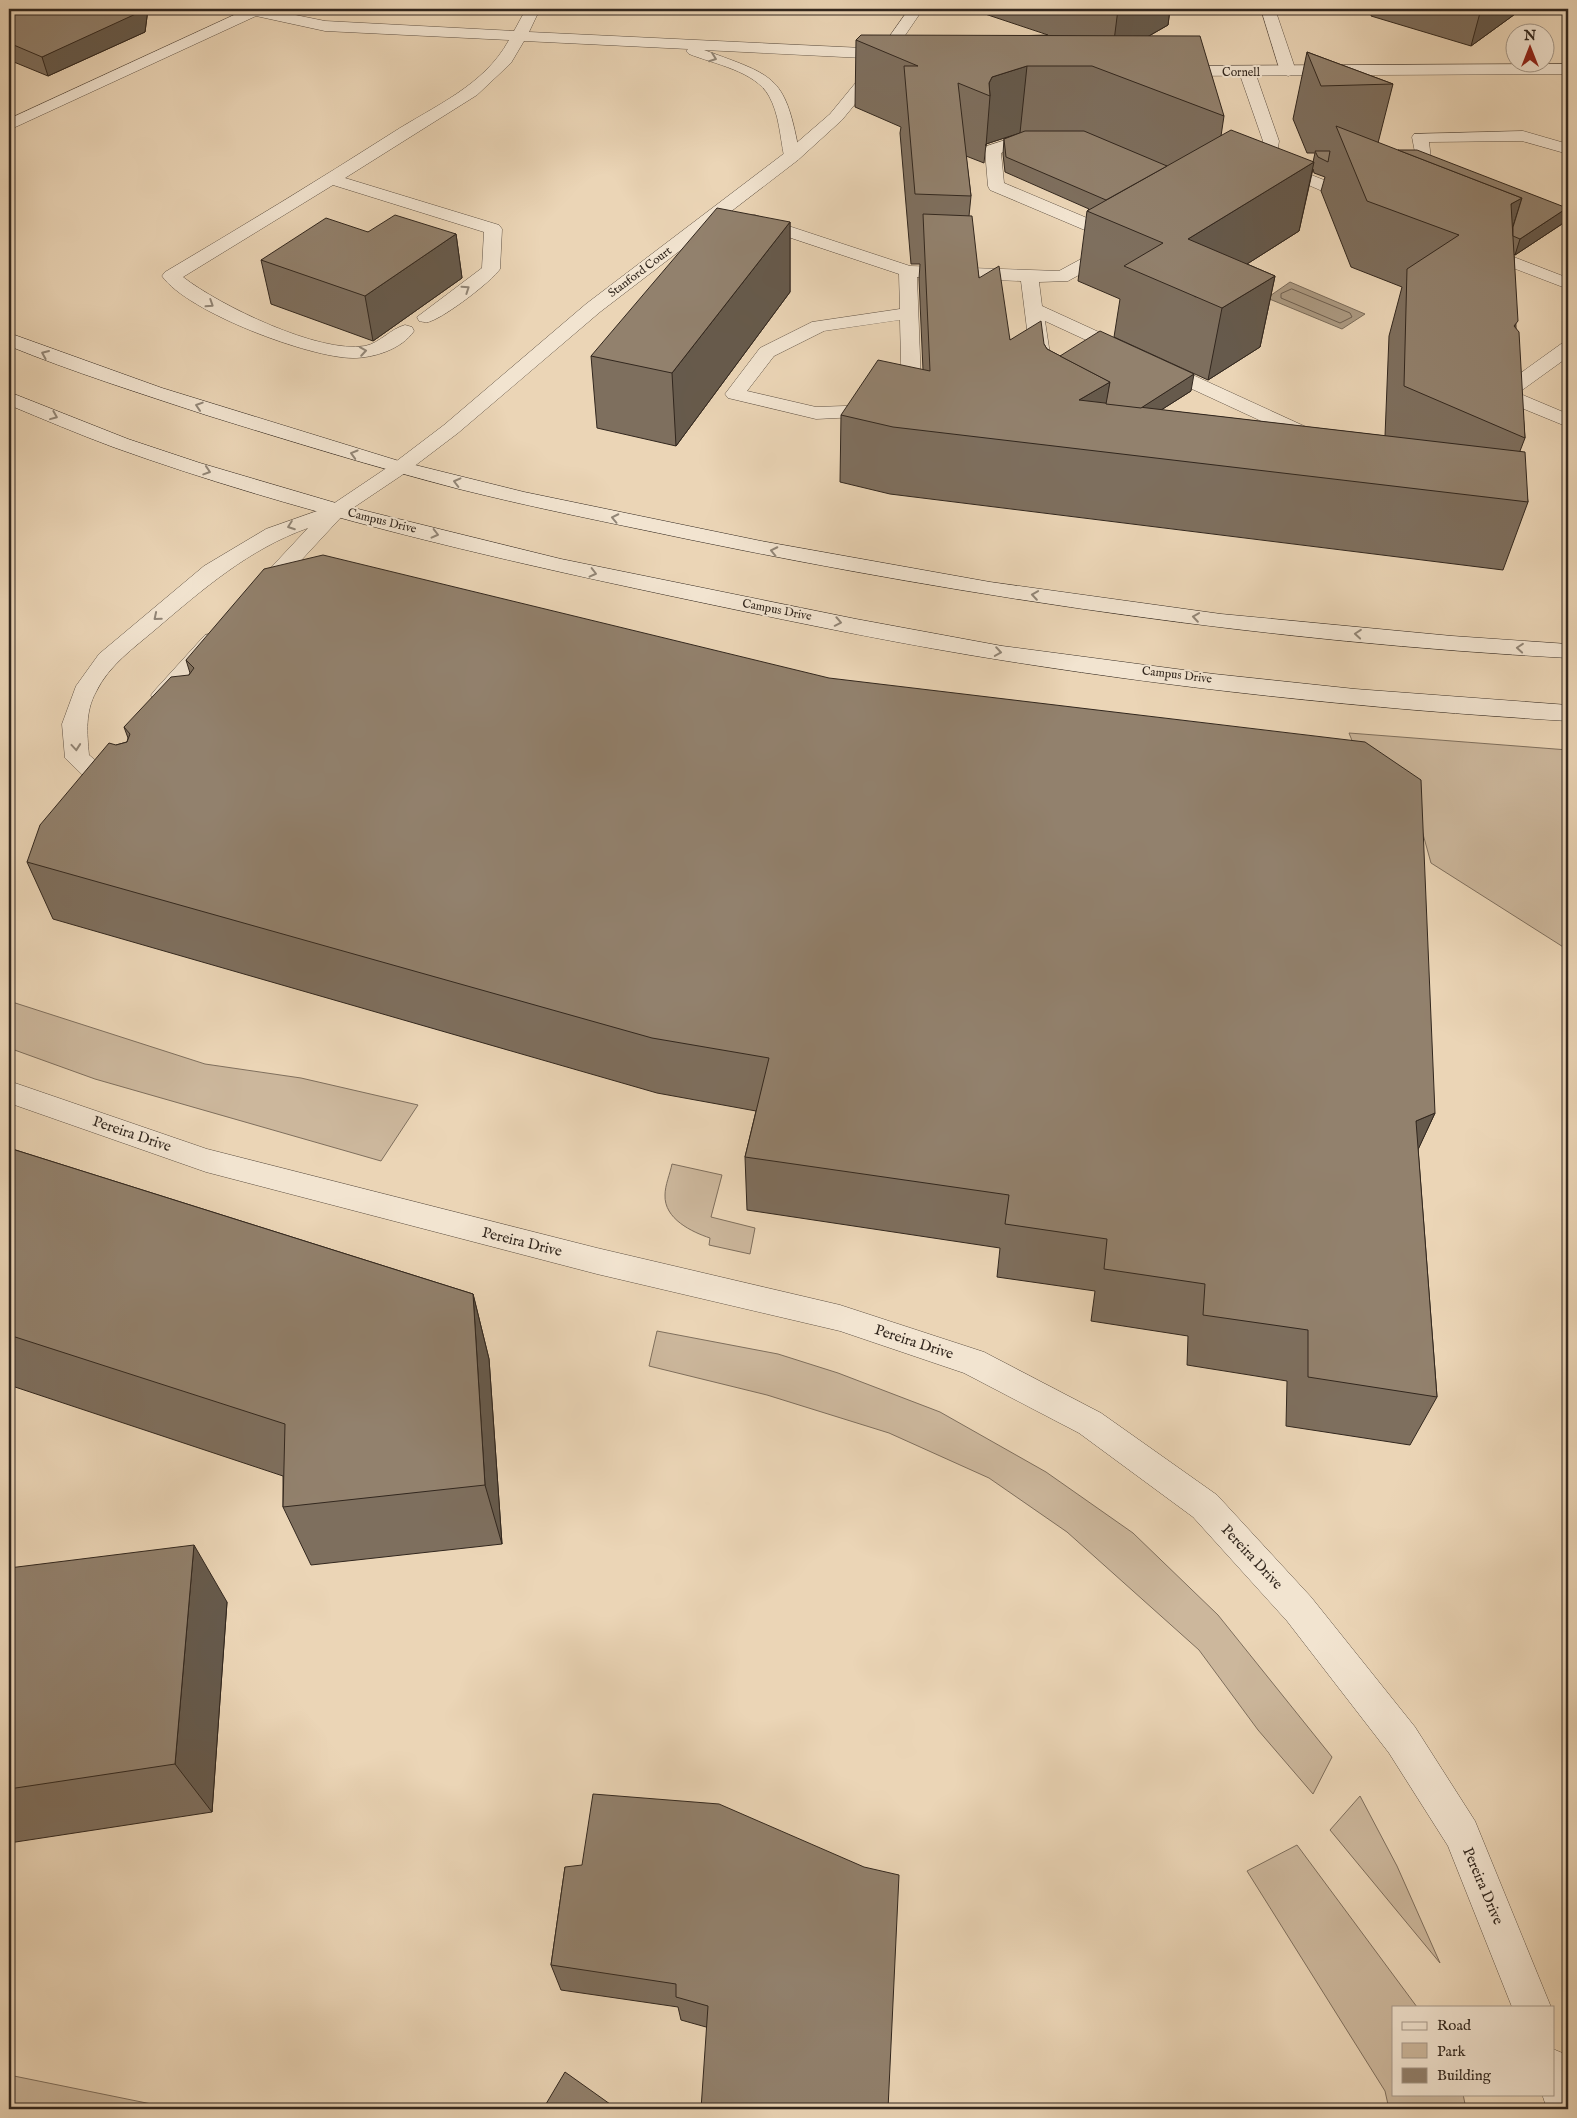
<svg xmlns="http://www.w3.org/2000/svg" width="1577" height="2118" viewBox="0 0 1577 2118" font-family="'IM FELL English',serif">
<style>
.green{fill:#ccb79c;stroke:#7f6f5d}
.water{fill:#ac9a82;stroke:#7b6c5a}
.lines{fill:none;stroke-linecap:round;stroke-linejoin:round}
.shore{stroke:#6f6050;stroke-width:1}
.service-casing{stroke:#605244;stroke-width:1}
.minor-casing{stroke:#605244;stroke-width:1}
.secondary-casing{stroke:#32271e;stroke-width:1}
.service{fill:#f2e4d0;fill-rule:evenodd}
.minor{fill:#f2e4d0;fill-rule:evenodd}
.secondary{fill:#f2e4d0;fill-rule:evenodd}
.wall{fill:#7e6f5e;stroke:#32271e;fill-rule:evenodd}
.shaded-wall{fill:#665a4c;stroke:#32271e}
.building{fill:#92816d;stroke:#32271e}
.oneway{stroke:#928677}
.labels{text-anchor:middle;dominant-baseline:central;stroke-width:4;stroke-linejoin:round;paint-order:stroke}
.far-street-label{font-size:12px;fill:#32271e;stroke:#f2e4d0}
.street-label{font-size:15px;fill:#32271e;stroke:#f2e4d0}
</style>
<rect width="100%" height="100%" fill="#ebd5b6"/>
<filter id="stains"><feTurbulence type="fractalNoise" baseFrequency=".004" numOctaves="4"/><feColorMatrix values="0 0 0 0 .2 0 0 0 0 .09 0 0 0 0 .02 0 0 0 .5 -.17"/></filter>
<radialGradient id="worn" r=".72"><stop offset=".6" stop-color="#630" stop-opacity="0"/><stop offset="1" stop-color="#630" stop-opacity=".3"/></radialGradient>
<g class="green">
<polygon points="1349,733 1568,750 1568,950 1431,863 1413,798 1367,778"/>
<polygon points="9,1001 205,1064 301,1078 418,1105 381,1161 95,1079 9,1048"/>
<path d="M672,1164L722,1175L711,1217L755,1228L750,1254L709,1245L710,1238C692,1232 664,1219 665,1195C665,1185 670,1174 672,1164Z"/>
<polygon points="657,1331 778,1354 838,1373 940,1412 1046,1472 1133,1533 1218,1615 1332,1757 1313,1794 1258,1730 1199,1650 1067,1532 989,1478 889,1433 767,1395 649,1366"/>
<polygon points="1360,1796 1397,1866 1440,1963 1330,1830"/>
<polygon points="1297,1845 1417,2007 1393,2007 1393,2094 1463,2094 1466,2109 1389,2109 1385,2091 1247,1871"/>
<polygon points="9,2075 176,2109 9,2109"/>
</g>
<polygon class="water" points="1290,282 1365,314 1342,329 1267,298"/>
<g class="lines">
<polygon class="shore" points="1292,289 1350,313 1352,317 1340,323 1281,298 1281,294"/>
<defs>
<g id="service">
<path d="M247,9H266L325,21L514,31L526,9H540L529,32L884,49L892,54L884,59L704,50C778,77 785,76 800,156L798,160H786L784,156C780,136 779,114 769,96C755,71 714,64 689,54L686,51L688,49L524,41L511,63L477,95L345,178L499,225L502,229L500,269C491,282 446,316 431,321C427,323 424,322 419,321L417,317L482,268L484,232L333,185L183,277C219,305 319,354 365,346C380,343 390,329 405,325L412,327L414,331C402,349 374,358 353,358C310,358 187,312 162,276L165,272C241,227 317,181 392,133C434,106 484,86 509,40L325,31L256,16L9,130V119Z"/>
<polygon points="1261,9 1275,9 1296,71 1294,74 1288,76 1280,71"/>
<polygon points="1346,9 1361,9 1359,12 1348,12"/>
<polygon points="1247,67 1255,72 1279,141 1276,161 1362,195 1365,199 1362,203 1350,203 1269,168 1257,176 1245,176 1243,172 1260,160 1263,141 1239,72"/>
<polygon points="1523,131 1568,144 1568,154 1522,141 1429,142 1431,159 1429,163 1417,163 1412,137 1414,134"/>
<polygon points="1021,135 1039,135 1047,140 1045,143 1023,145 1001,153 1004,183 1125,234 1128,238 1125,242 1113,242 990,190 988,186 985,150 987,146"/>
<path d="M755,215L910,266L1059,271L1105,246H1117L1120,250L1117,254L1068,281L1039,282L1042,306L1315,431L1318,435L1319,446L1316,450L1309,452L1302,450L1298,438L1045,321L1051,361L1048,365H1034L1031,361L1021,281L917,277L922,410L919,414L816,419L728,398L725,394L760,348L812,322L900,309L899,274L749,224L746,220L749,216ZM900,320L902,404L816,407L747,391L774,356L824,331Z"/>
<polygon points="1480,244 1568,278 1568,289 1474,253 1471,249 1474,245"/>
<polygon points="1568,342 1568,357 1518,393 1568,414 1568,427 1497,398 1494,394 1497,390 1561,344"/>
<path d="M337,504L344,506L347,510L344,514L270,594L262,596L254,594L251,589L308,528C249,549 203,589 156,629C134,648 109,665 96,692C85,712 87,733 89,755L111,773L130,781L133,787L130,793L121,795L93,785L65,758L62,724L76,686L99,654L204,566L266,529Z"/>
<polygon points="213,633 221,635 224,640 175,696 178,707 174,712 166,715 158,712 151,695 155,690 205,635"/>
<polygon points="9,1081 207,1149 597,1248 840,1305 984,1352 1101,1413 1217,1495 1311,1597 1415,1727 1475,1821 1551,2007 1512,2007 1448,1846 1389,1753 1287,1621 1193,1517 1079,1433 964,1373 840,1331 597,1274 206,1172 9,1103"/>
<polygon points="1553,2049 1567,2055 1568,2058 1568,2109 1547,2109 1542,2094 1553,2094"/>
</g>
<g id="minor">
<polygon points="909,9 923,9 874,81 842,120 798,160 600,312 458,433 408,471 344,514 337,516 330,514 327,510 330,506 394,463 444,425 586,304 786,152 830,114 862,75"/>
<polygon points="1568,64 1568,74 1172,76 1164,71 1172,66"/>
</g>
<g id="secondary">
<path d="M9,333L162,388L399,461L524,492L761,541L990,582L1221,614L1452,636L1568,644V658C1272,642 978,599 687,539C611,523 535,508 459,489C374,467 290,441 206,415C139,393 73,372 9,346Z"/>
<path d="M9,392L128,439L200,463L346,506L561,559L856,619L1002,646L1214,674L1355,689L1568,705V721C1368,709 1168,688 970,655C870,638 770,617 671,596C483,556 294,512 113,447C78,434 43,419 9,405Z"/>
</g>
</defs>
<use href="#service" class="service-casing"/>
<use href="#minor" class="minor-casing"/>
<use href="#secondary" class="secondary-casing"/>
<use href="#service" class="service"/>
<use href="#minor" class="minor"/>
<use href="#secondary" class="secondary"/>
</g>
<g class="wall">
<polygon points="9,9 148,9 145,32 48,76 9,60"/>
<path d="M985,9H1170L1168,25L1149,36L1224,116L1221,136L1313,162L1315,153H1307L1293,119L1307,52L1393,84L1378,143L1562,224L1515,255L1514,254L1516,328L1525,438L1520,451L1528,502L1503,570L890,494L840,482L841,415L923,370L919,279L920,264H911L900,133L901,127L855,107L856,40L1048,35L985,14ZM1013,135L1004,139L1003,154L1005,172L1089,209L1087,211L1078,281L1120,299L1114,337L1208,380L1260,347L1275,276L1247,264L1299,231L1313,169L1314,173L1325,177L1321,191L1351,267L1402,287L1389,336L1385,436L1161,410L1191,391L1060,356L1047,349L1044,344L1010,340L979,278L969,216L971,196L966,156L984,163L986,144Z"/>
<polygon points="1372,9 1522,9 1471,46 1371,16"/>
<polygon points="790,222 790,292 676,446 597,428 591,356"/>
<polygon points="368,232 456,234 462,278 373,341 271,304 261,260"/>
<polygon points="186,660 1435,1113 1418,1149 1437,1397 1410,1445 1286,1426 1287,1381 1187,1365 1188,1336 1091,1321 1095,1291 997,1277 1000,1248 747,1210 745,1157 756,1111 657,1093 53,919 27,862 116,745 127,742 128,738 124,727 189,675 190,673"/>
<polygon points="9,1148 473,1294 489,1359 502,1544 311,1565 283,1507 283,1476 9,1385"/>
<polygon points="9,1568 227,1602 212,1812 9,1843"/>
<polygon points="565,1867 888,2109 706,2027 681,2020 678,2007 561,1990 551,1965"/>
</g>
<g class="shaded-wall">
<polygon points="140,9 148,9 145,32 48,76 42,57"/>
<polygon points="1118,9 1170,9 1168,25 1112,57"/>
<polygon points="1481,9 1522,9 1471,46"/>
<polygon points="1027,66 1020,133 986,144 986,146 990,96 989,83 992,77"/>
<polygon points="1314,162 1299,231 1195,297 1188,239"/>
<polygon points="1522,198 1501,264 1511,204"/>
<polygon points="1567,208 1562,224 1515,255 1520,239"/>
<polygon points="790,222 790,292 676,446 672,373"/>
<polygon points="456,234 462,278 373,341 365,296"/>
<polygon points="1275,276 1260,347 1208,380 1222,308"/>
<polygon points="1194,374 1191,391 1117,438 1120,421"/>
<polygon points="1110,382 1100,449 1079,400"/>
<polygon points="1435,1113 1410,1167 1416,1121"/>
<polygon points="473,1294 489,1359 502,1544 485,1485"/>
<polygon points="194,1545 227,1602 212,1812 175,1764"/>
</g>
<g class="building">
<polygon points="9,9 140,9 140,12 42,57 9,43"/>
<polygon points="861,35 1200,36 1224,116 1092,66 1027,66 992,77 989,83 990,96 958,83 971,196 915,194 904,66 918,66 856,40"/>
<polygon points="1307,52 1393,84 1321,86"/>
<polygon points="1336,126 1522,198 1511,204 1518,321 1514,326 1519,332 1525,438 1404,386 1407,269 1459,235 1367,201"/>
<polygon points="1231,130 1314,162 1188,239 1275,276 1222,308 1124,266 1163,243 1087,211"/>
<polygon points="1025,131 1084,131 1167,166 1106,200 1006,157 1004,139"/>
<polygon points="1398,150 1417,150 1567,208 1520,239 1513,236 1513,227 1522,198"/>
<polygon points="1315,151 1330,151 1328,162 1318,157"/>
<polygon points="717,208 790,222 672,373 591,356"/>
<polygon points="923,214 972,216 979,278 999,266 1010,340 1041,321 1044,344 1047,349 1110,382 1079,400 1525,452 1528,502 893,427 841,415 878,360 930,371"/>
<polygon points="395,215 456,234 365,296 261,260 326,218 368,232"/>
<polygon points="1100,331 1194,374 1141,408 1106,404 1110,382 1060,356"/>
<polygon points="323,555 829,678 1365,742 1421,780 1435,1113 1416,1121 1437,1397 1308,1377 1308,1330 1203,1315 1205,1284 1104,1269 1107,1239 1005,1224 1009,1195 745,1157 769,1058 652,1038 27,862 40,825 109,743 116,745 127,742 130,734 124,727 171,677 189,675 194,668 186,660 264,569"/>
<polygon points="9,1148 473,1294 485,1485 283,1507 285,1424 9,1335"/>
<polygon points="194,1545 175,1764 9,1789 9,1568"/>
<polygon points="593,1794 719,1804 864,1867 899,1875 888,2109 701,2109 708,2006 676,1997 676,1984 551,1965 565,1867 582,1865"/>
<polygon points="565,2072 617,2109 543,2109"/>
</g>
<defs><path id="oneway-chevron" d="M-2-3.5L2.5 0L-2 3.5" fill="none" stroke-width="1.6" stroke-linecap="round" stroke-linejoin="round" transform="scale(1.25)"/></defs>
<g class="oneway">
<use href="#oneway-chevron" transform="translate(713 58) rotate(20)"/>
<use href="#oneway-chevron" transform="translate(466 289) rotate(-34)"/>
<use href="#oneway-chevron" transform="translate(210 304) rotate(33)"/>
<use href="#oneway-chevron" transform="translate(363 351) rotate(-9)"/>
<use href="#oneway-chevron" transform="translate(45 354) rotate(-157)"/>
<use href="#oneway-chevron" transform="translate(199 406) rotate(-162)"/>
<use href="#oneway-chevron" transform="translate(54 416) rotate(22)"/>
<use href="#oneway-chevron" transform="translate(354 454) rotate(-164)"/>
<use href="#oneway-chevron" transform="translate(207 471) rotate(18)"/>
<use href="#oneway-chevron" transform="translate(457 482) rotate(-166)"/>
<use href="#oneway-chevron" transform="translate(615 518) rotate(-168)"/>
<use href="#oneway-chevron" transform="translate(291 526) rotate(160)"/>
<use href="#oneway-chevron" transform="translate(435 534) rotate(14)"/>
<use href="#oneway-chevron" transform="translate(774 551) rotate(-168)"/>
<use href="#oneway-chevron" transform="translate(593 573) rotate(14)"/>
<use href="#oneway-chevron" transform="translate(1035 595) rotate(-172)"/>
<use href="#oneway-chevron" transform="translate(157 617) rotate(140)"/>
<use href="#oneway-chevron" transform="translate(1196 617) rotate(-172)"/>
<use href="#oneway-chevron" transform="translate(838 622) rotate(11)"/>
<use href="#oneway-chevron" transform="translate(1358 634) rotate(-175)"/>
<use href="#oneway-chevron" transform="translate(1520 648) rotate(-175)"/>
<use href="#oneway-chevron" transform="translate(998 652) rotate(9)"/>
<use href="#oneway-chevron" transform="translate(76 747) rotate(85)"/>
</g>
<g class="labels">
<g class="far-street-label">
<text x="1241" y="72">Cornell</text>
<text transform="translate(640 272) rotate(-37)">Stanford Court</text>
<text transform="translate(382 521) rotate(14)">Campus Drive</text>
<text transform="translate(777 610) rotate(11)">Campus Drive</text>
<text transform="translate(1177 675) rotate(7)">Campus Drive</text>
</g>
<g class="street-label">
<text transform="translate(132 1134) rotate(19)">Pereira Drive</text>
<text transform="translate(522 1242) rotate(14)">Pereira Drive</text>
<text transform="translate(914 1342) rotate(18)">Pereira Drive</text>
<text transform="translate(1252 1557) rotate(47)">Pereira Drive</text>
<text transform="translate(1483 1886) rotate(67)">Pereira Drive</text>
</g>
</g>
<rect width="1577" height="2118" fill="none" stroke="#ebd5b6" stroke-width="30"/>
<rect x="10" y="10" width="1557" height="2098" fill="none" stroke="#32271e" stroke-width="2.5"/>
<rect x="15" y="15" width="1547" height="2088" fill="none" stroke="#32271e"/>
<rect x="1392" y="2006" width="162" height="90" fill="#f2e4d0" stroke="#a59889"/>
<rect x="1402" y="2022" width="25" height="8" fill="#f2e4d0" stroke="#a59889"/>
<text x="1437" y="2030" font-size="15" fill="#32271e">Road</text>
<rect x="1402" y="2043" width="25" height="15" fill="#ccb79c" stroke="#a59889"/>
<text x="1437" y="2056" font-size="15" fill="#32271e">Park</text>
<rect x="1402" y="2068" width="25" height="15" fill="#92816d" stroke="#a59889"/>
<text x="1437" y="2080" font-size="15" fill="#32271e">Building</text>
<g transform="translate(1530 48)"><circle r="24" fill="#f2e4d0" stroke="#a59889"/>
<path d="M0-4L9 19L0 12L-9 19Z" fill="#8f2418"/>
<text y="-8" font-size="14" font-weight="bold" text-anchor="middle" fill="#32271e">N</text>
</g>
<rect width="100%" height="100%" filter="url(#stains)"/>
<rect width="100%" height="100%" fill="url(#worn)"/>
</svg>
